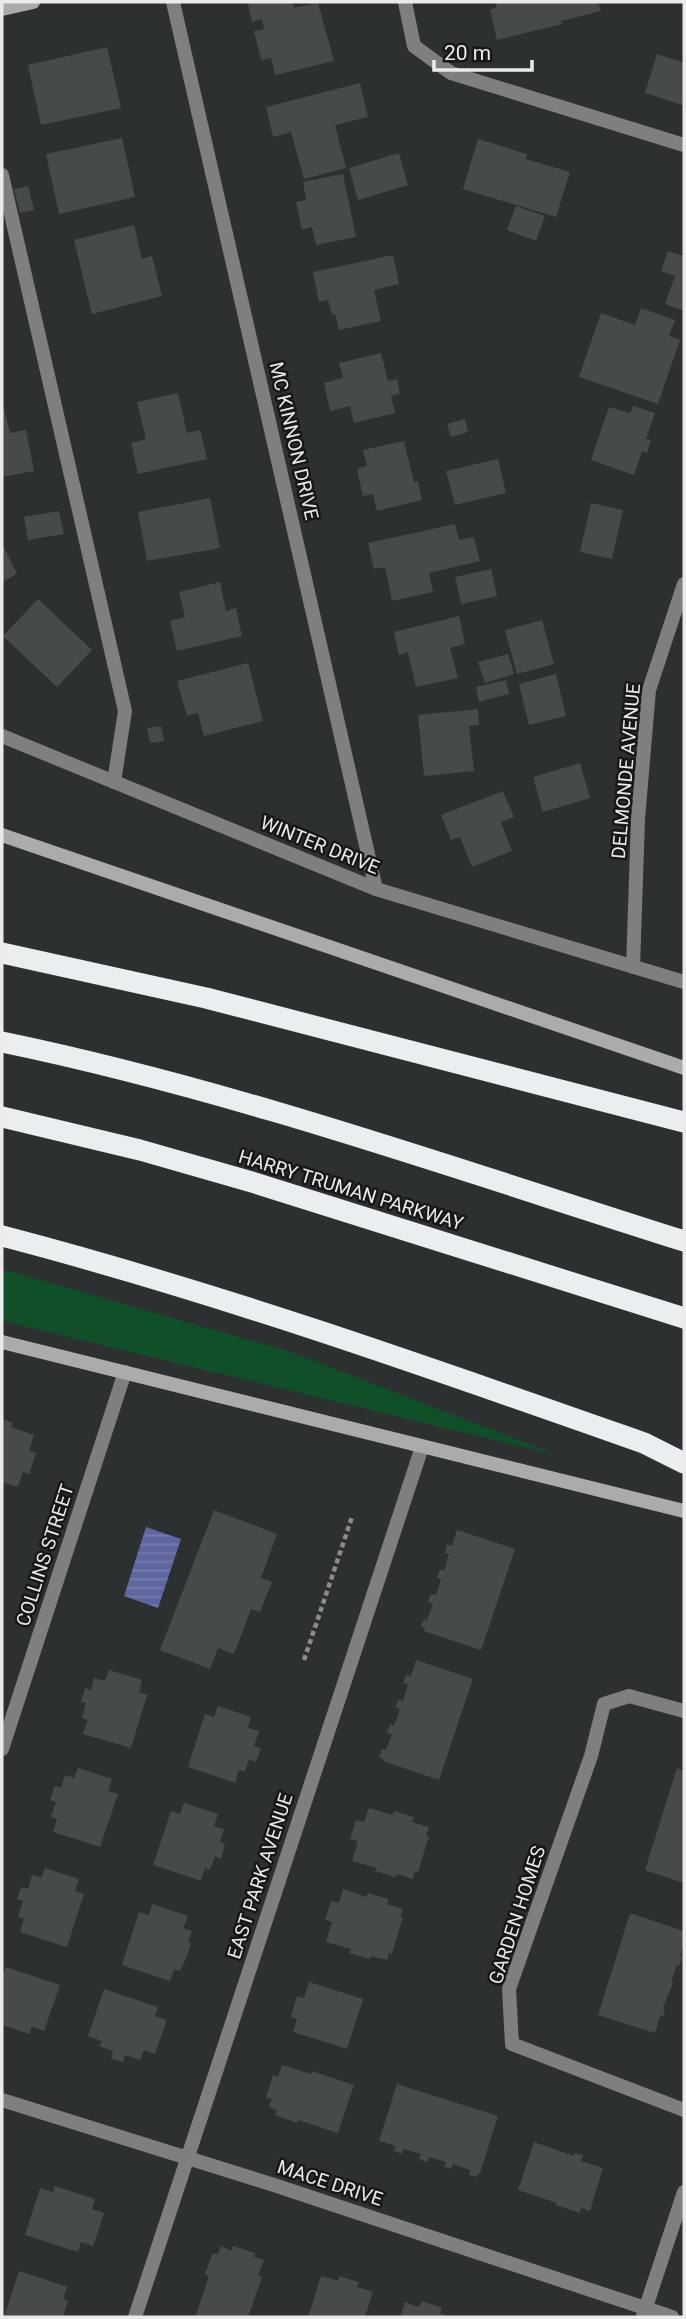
<svg xmlns="http://www.w3.org/2000/svg" width="686" height="2319" viewBox="0 0 686 2319" font-family="Roboto,sans-serif">
<style>
.grass{fill:#104f28}
.water{fill:url(#water-rules)}
.building{fill:#464a49}
.lines{fill:none;stroke-linecap:round;stroke-linejoin:round}
.path{stroke:#8a8c8d;stroke-width:4.5;stroke-dasharray:5 3.5;stroke-linecap:butt}
.lane{stroke:#7d7f80;stroke-width:14}
.street{stroke:#7d7f80;stroke-width:14}
.secondary{stroke:#a9abad;stroke-width:14}
.highway{stroke:#eaeef0;stroke-width:21}
.labels{text-anchor:middle;dominant-baseline:central;stroke-width:5;stroke-linejoin:round;paint-order:stroke}
.street-label{font-size:19px;fill:#e9ebec;stroke:#161818}
</style>
<defs>
<pattern id="water-rules" width="6" height="5" patternUnits="userSpaceOnUse" patternTransform="scale(1.75)"><rect width="6" height="5" fill="#5e669f"/><path d="M0 2.5h6" fill="none" stroke="#757cac"/></pattern>
</defs>
<rect width="100%" height="100%" fill="#2d3031"/>
<polygon class="grass" points="2,1269 291,1352 557,1455 2,1321"/>
<polygon class="water" points="146,1527 181,1539 158,1608 124,1596"/>
<g class="building">
<polygon points="292,2 294,8 318,3 334,61 275,75 271,58 261,60 254,31 264,29 262,19 252,22 248,3"/>
<polygon points="495,2 598,2 601,11 561,21 562,24 497,40 490,10 497,7"/>
<polygon points="107,47 121,108 41,125 28,65"/>
<polygon points="657,54 684,63 684,97 682,105 645,93"/>
<polygon points="360,83 368,117 335,125 346,168 304,179 291,132 273,137 266,107"/>
<polygon points="122,138 135,197 59,214 46,154"/>
<polygon points="478,139 527,154 526,159 570,172 556,217 463,189"/>
<polygon points="399,153 408,185 358,200 349,168"/>
<polygon points="343,174 356,237 316,245 312,227 302,230 296,202 306,200 303,182"/>
<polygon points="28,186 34,210 20,213 14,189"/>
<polygon points="516,206 545,216 536,241 507,230"/>
<polygon points="134,225 142,259 152,256 162,296 92,314 74,240"/>
<polygon points="668,251 684,256 684,311 665,304 675,276 661,271"/>
<polygon points="393,255 399,284 374,290 381,321 339,330 335,314 332,315 328,300 319,302 313,272"/>
<polygon points="641,308 675,320 669,336 680,340 658,404 579,377 601,313 635,325"/>
<polygon points="381,353 388,381 397,379 400,394 391,396 395,413 354,423 350,406 330,411 324,383 343,378 339,363"/>
<polygon points="178,393 187,433 200,430 207,459 138,474 131,443 146,439 137,402"/>
<polygon points="2,400 10,433 26,430 34,471 2,477"/>
<polygon points="633,406 655,413 646,439 651,440 647,453 642,451 634,475 591,460 609,407 630,413"/>
<polygon points="465,419 468,432 451,437 447,424"/>
<polygon points="404,441 414,482 418,481 422,500 377,511 373,494 363,496 357,469 367,466 363,450"/>
<polygon points="498,459 506,493 455,505 446,471"/>
<polygon points="210,498 220,548 147,561 138,512"/>
<polygon points="591,503 623,510 612,559 580,552"/>
<polygon points="59,511 64,534 28,540 24,517"/>
<polygon points="455,524 459,540 474,537 480,561 429,573 433,592 392,601 385,567 374,569 368,543"/>
<polygon points="2,543 17,574 2,582"/>
<polygon points="491,569 497,596 461,604 455,577"/>
<polygon points="220,582 226,611 236,608 242,636 177,651 170,621 185,617 179,592"/>
<polygon points="38,599 92,650 57,687 3,636"/>
<polygon points="459,616 465,644 450,648 458,678 416,687 408,652 399,655 394,632"/>
<polygon points="542,620 554,664 517,674 505,630"/>
<polygon points="508,654 514,674 485,683 478,662"/>
<polygon points="248,663 263,721 204,736 198,713 187,716 177,681"/>
<polygon points="556,674 566,716 529,725 519,684"/>
<polygon points="506,680 509,694 479,702 476,687"/>
<polygon points="478,709 479,725 469,726 474,771 424,776 418,715"/>
<polygon points="161,726 164,741 150,743 147,728"/>
<polygon points="580,763 590,798 543,812 533,777"/>
<polygon points="503,791 514,817 501,822 512,851 472,867 460,837 451,840 441,815"/>
<polygon points="2,1419 13,1423 11,1427 34,1435 29,1451 36,1453 29,1474 23,1472 18,1487 2,1482"/>
<polygon points="214,1510 277,1534 261,1578 272,1582 260,1612 251,1609 234,1654 218,1648 210,1669 160,1650"/>
<polygon points="457,1530 515,1549 481,1650 424,1631 425,1628 421,1627 424,1619 427,1620 433,1604 428,1602 431,1594 436,1595 441,1579 437,1578 440,1569 444,1571 449,1554 445,1553 447,1544 452,1546"/>
<polygon points="416,1660 473,1679 439,1780 383,1761 383,1759 379,1757 382,1749 386,1750 392,1734 387,1733 390,1724 394,1726 400,1709 395,1708 398,1700 403,1701 408,1684 403,1683 406,1675 411,1676"/>
<polygon points="109,1670 142,1680 139,1692 147,1695 131,1748 83,1734 88,1720 82,1718 86,1703 81,1702 85,1688 91,1690 94,1678 105,1681"/>
<polygon points="218,1706 251,1717 248,1728 259,1731 254,1746 261,1748 256,1762 249,1759 245,1772 239,1770 235,1783 188,1767 205,1714 214,1717"/>
<polygon points="78,1768 112,1779 108,1791 118,1794 100,1847 53,1832 57,1819 51,1817 56,1802 50,1800 55,1786 61,1788 65,1775 74,1778"/>
<polygon points="677,1768 684,1771 684,1883 645,1870"/>
<polygon points="184,1803 218,1814 214,1826 224,1829 220,1842 225,1844 221,1859 215,1856 210,1870 205,1868 201,1881 153,1865 171,1811 180,1814"/>
<polygon points="369,1808 393,1815 394,1811 414,1817 412,1822 429,1827 426,1835 429,1836 418,1872 415,1871 413,1879 397,1874 396,1877 375,1871 377,1868 352,1861 358,1841 350,1839 356,1820 364,1822"/>
<polygon points="45,1868 79,1879 75,1891 84,1894 67,1947 20,1932 24,1919 18,1917 23,1901 17,1899 21,1887 28,1889 32,1875 41,1878"/>
<polygon points="343,1889 367,1897 368,1893 389,1899 387,1904 403,1909 400,1917 403,1917 392,1954 389,1953 387,1960 371,1956 370,1959 349,1953 351,1949 326,1942 332,1922 325,1920 331,1901 339,1903"/>
<polygon points="152,1904 188,1916 183,1928 192,1931 188,1942 191,1943 187,1956 180,1971 174,1969 170,1981 122,1965 139,1912 149,1915"/>
<polygon points="630,1913 684,1931 684,1943 680,1956 682,1957 679,1966 677,1965 671,1982 673,1983 663,2007 665,2008 663,2016 660,2016 655,2033 598,2015"/>
<polygon points="6,1967 60,1985 44,2031 32,2027 29,2034 2,2025 2,1976"/>
<polygon points="309,1982 363,1999 347,2049 293,2032 297,2019 291,2017 297,1996 304,1998"/>
<polygon points="104,1989 158,2007 155,2016 167,2020 155,2054 144,2050 140,2060 125,2055 123,2062 111,2058 113,2051 99,2046 102,2041 88,2036"/>
<polygon points="282,2065 311,2074 312,2071 354,2085 338,2133 298,2120 297,2123 275,2115 277,2110 269,2107 272,2099 266,2097 273,2075 278,2077"/>
<polygon points="397,2084 498,2116 480,2173 476,2177 469,2175 470,2170 453,2164 451,2169 444,2167 446,2162 429,2157 427,2162 419,2159 421,2154 403,2149 402,2154 394,2151 396,2146 379,2141"/>
<polygon points="534,2142 574,2156 574,2153 583,2155 581,2161 603,2168 590,2211 581,2208 580,2213 556,2205 557,2203 518,2190"/>
<polygon points="55,2186 95,2199 92,2209 104,2213 93,2246 81,2242 78,2252 25,2235 40,2188 53,2192"/>
<polygon points="221,2246 231,2251 233,2246 255,2253 254,2257 264,2260 258,2276 262,2277 248,2317 202,2317 196,2315 209,2276 205,2274 213,2253 218,2255"/>
<polygon points="19,2271 67,2287 63,2299 68,2301 63,2317 4,2317"/>
<polygon points="321,2276 338,2281 339,2276 359,2282 357,2287 373,2292 365,2317 308,2317"/>
<polygon points="422,2301 442,2308 440,2313 450,2317 400,2317 405,2302 419,2307"/>
</g>
<g class="lines">
<polyline class="path" points="304,1660 352,1517"/>
<polyline class="lane" points="2,175 125,711 114,782"/>
<g class="street">
<polyline points="173,2 376,889"/>
<polyline points="405,2 414,46 451,73 684,145"/>
<polyline points="2,736 376,889 684,982"/>
<polyline points="633,967 638,819 649,690 684,584"/>
<polyline points="684,1711 629,1696 604,1704 591,1756 509,1989 512,2044 684,2110"/>
<polyline points="2,1749 125,1372"/>
<polyline points="2,2100 274,2185 672,2317"/>
<polyline points="643,2316 684,2192"/>
<polyline points="135,2317 422,1447"/>
</g>
<g class="secondary">
<polyline points="2,9 33,2"/>
<polyline points="2,835 684,1068"/>
<polyline points="2,1342 684,1511"/>
</g>
<g class="highway">
<polyline points="2,953 206,998 684,1122"/>
<path d="M2,1042C234,1090 459,1170 684,1241"/>
<polyline points="2,1117 140,1150 255,1183 684,1318"/>
<path d="M2,1236C220,1293 431,1368 644,1443L684,1463"/>
</g>
</g>
<g class="labels">
<g class="street-label">
<text transform="translate(294 441) rotate(77)">MC KINNON DRIVE</text>
<text transform="translate(626 771) rotate(-85)">DELMONDE AVENUE</text>
<text transform="translate(320 845) rotate(22)">WINTER DRIVE</text>
<text transform="translate(351 1190) rotate(17)">HARRY TRUMAN PARKWAY</text>
<text transform="translate(45 1555) rotate(-72)">COLLINS STREET</text>
<text transform="translate(260 1876) rotate(-72)">EAST PARK AVENUE</text>
<text transform="translate(517 1915) rotate(-72)">GARDEN HOMES</text>
<text transform="translate(330 2183) rotate(18)">MACE DRIVE</text>
</g>
</g>
<rect width="686" height="2319" fill="none" stroke="#e9ebec" stroke-width="7"/>
<path d="M434 60v10h98v-10" fill="none" stroke="#e9ebec" stroke-width="3.5"/>
<text x="444" y="60" font-size="21" fill="#e9ebec" stroke="#161818" stroke-width="5" paint-order="stroke">20 m</text>
</svg>
